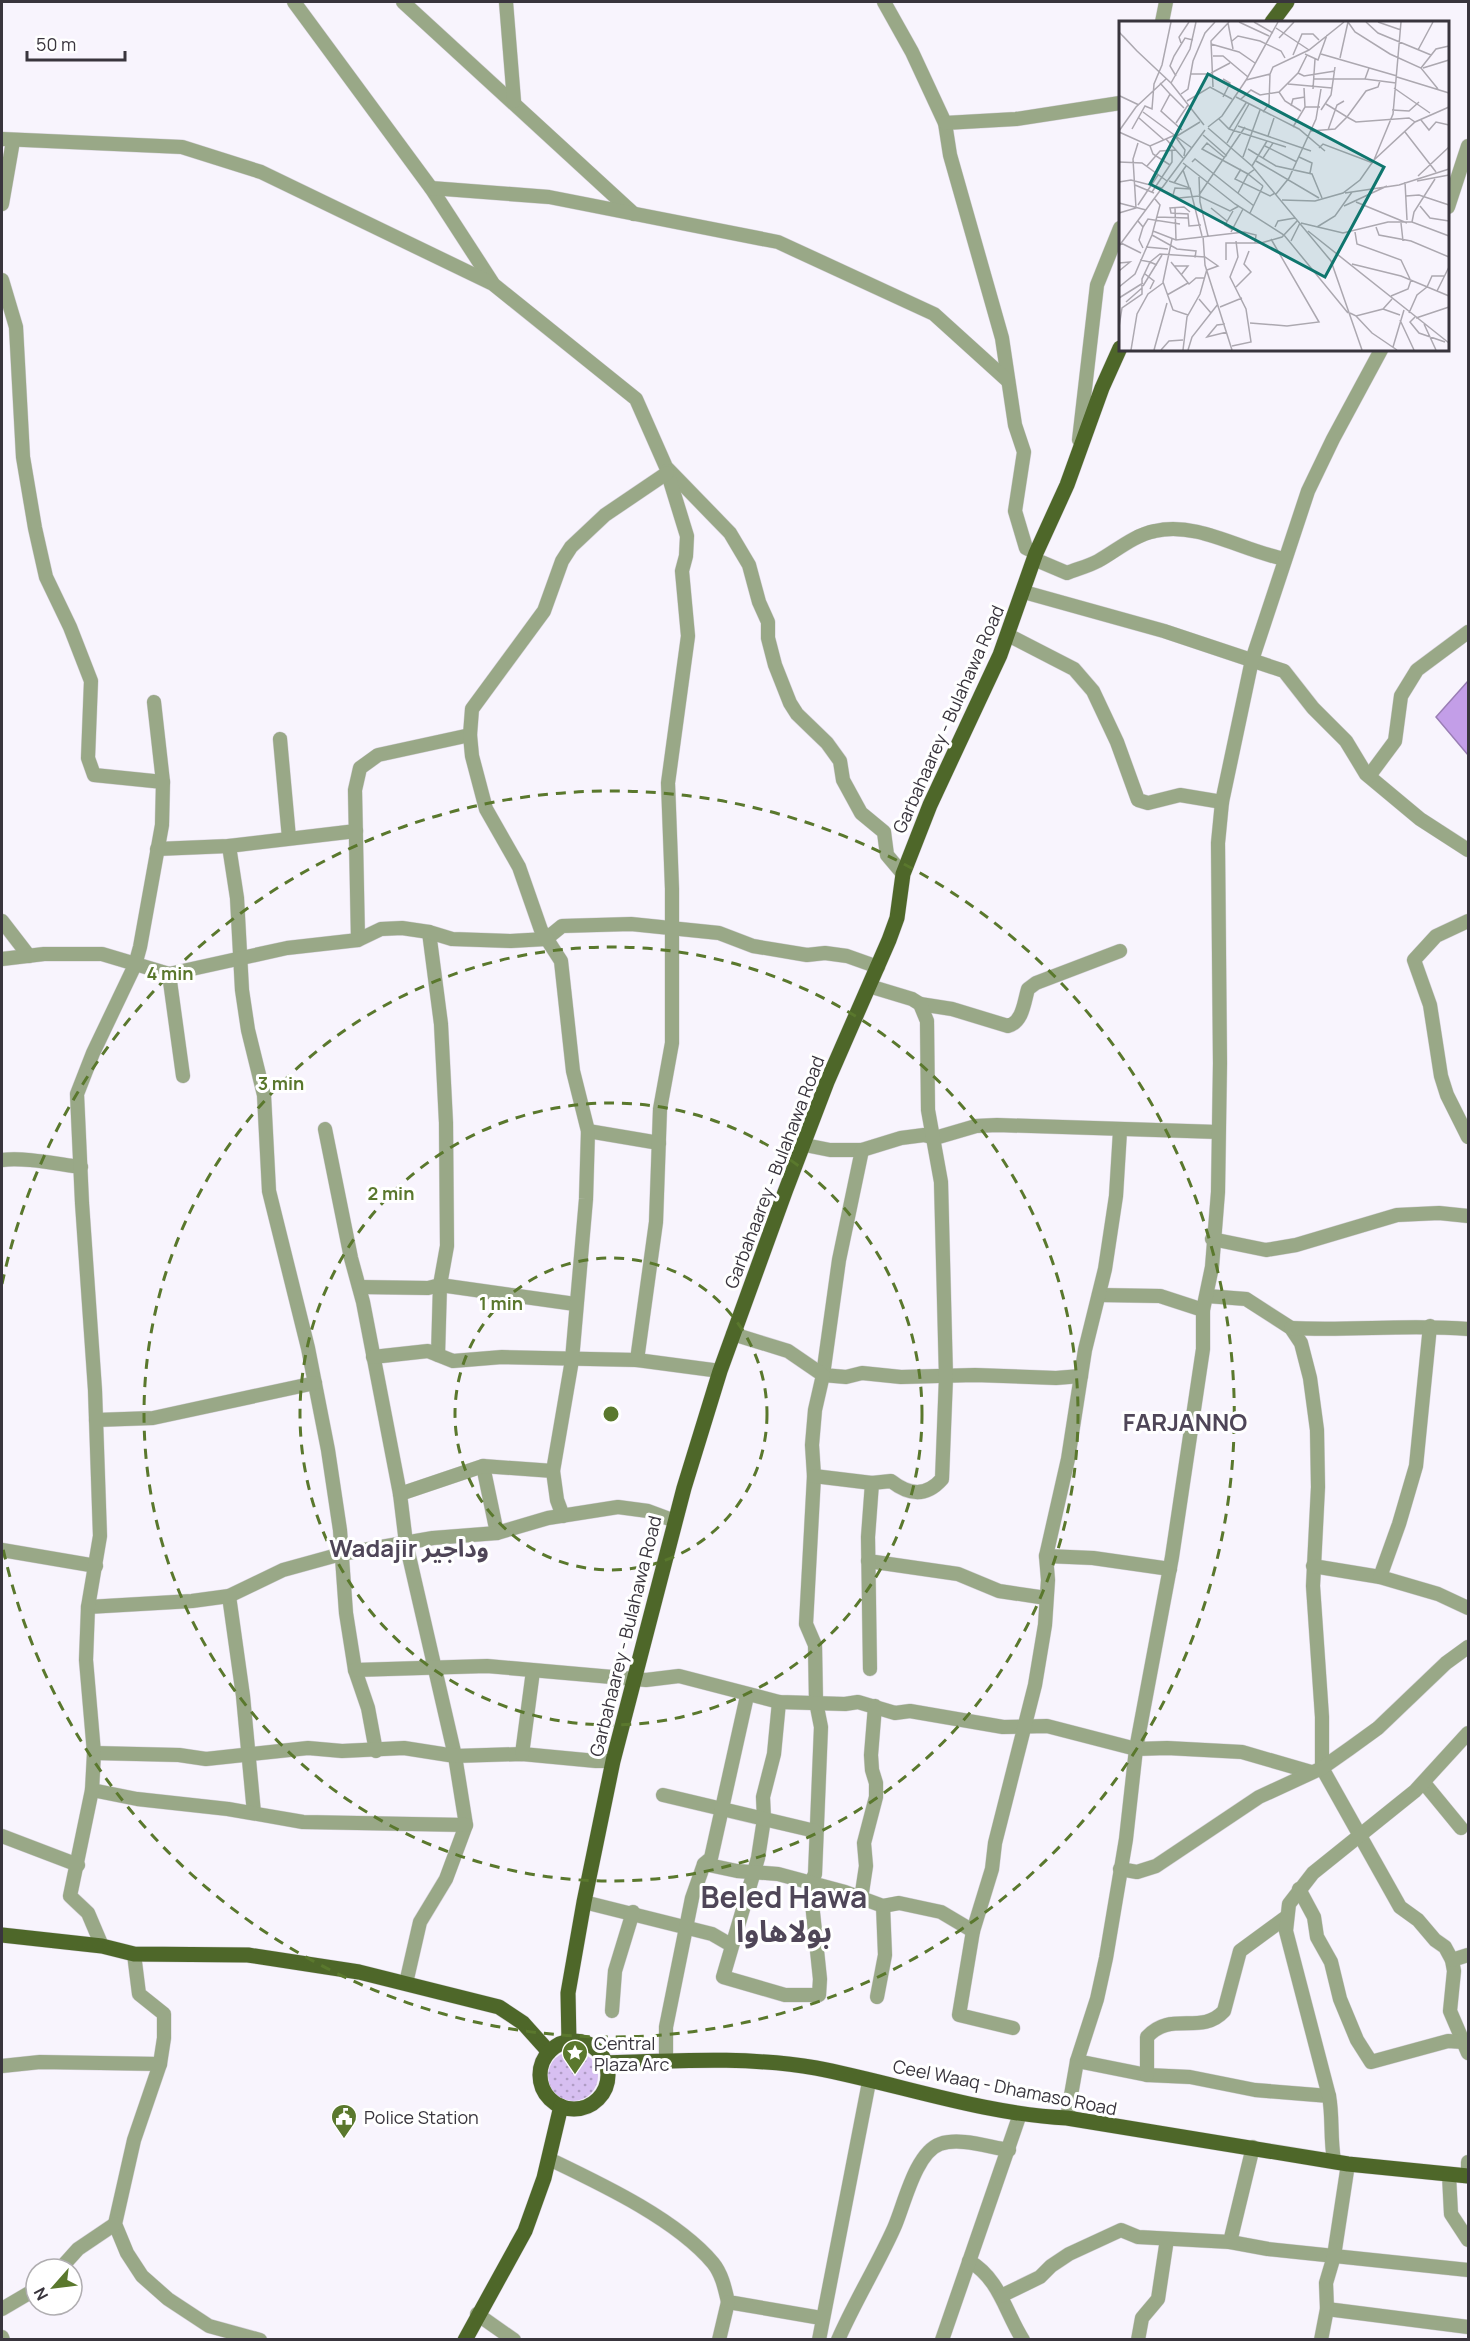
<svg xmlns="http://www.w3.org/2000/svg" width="1470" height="2341" viewBox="0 0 1470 2341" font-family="Manrope,'Noto Sans Arabic',sans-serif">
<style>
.garden{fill:url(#garden-dots)}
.water{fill:#c39ee8;stroke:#9a7eb5;stroke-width:1.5}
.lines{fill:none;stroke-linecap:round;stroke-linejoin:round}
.minor-casing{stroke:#d6d2da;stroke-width:15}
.major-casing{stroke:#d6d2da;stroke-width:16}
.minor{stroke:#99a887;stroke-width:14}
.major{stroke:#4e6729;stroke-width:15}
.ring{fill:none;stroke:#5a782d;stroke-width:3;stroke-dasharray:10 8}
.labels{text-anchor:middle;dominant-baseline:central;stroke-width:6;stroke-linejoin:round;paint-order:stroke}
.street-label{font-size:18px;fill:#39353d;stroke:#fff}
.poi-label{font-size:18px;fill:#39353d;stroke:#fff;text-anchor:start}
.district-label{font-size:24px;font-weight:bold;fill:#4f4658;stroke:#fff}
.town-label{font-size:30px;font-weight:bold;fill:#4f4658;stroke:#fff}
.inset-road{fill:none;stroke:#aca8b0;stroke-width:1.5}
.view{fill:#0f766e;fill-opacity:0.15;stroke:#0f766e;stroke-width:3}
.inset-edge{fill:none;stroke:#39353d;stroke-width:3}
.centre{fill:#5a782d;stroke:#fff;stroke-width:3}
.ring-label{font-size:18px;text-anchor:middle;font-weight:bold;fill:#5a782d;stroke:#fff;stroke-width:6;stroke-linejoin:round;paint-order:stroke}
</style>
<defs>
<pattern id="garden-dots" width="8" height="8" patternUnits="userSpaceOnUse" patternTransform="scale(1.5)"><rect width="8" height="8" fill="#d7bff1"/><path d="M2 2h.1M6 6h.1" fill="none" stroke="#af9cc4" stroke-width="1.8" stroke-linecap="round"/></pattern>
</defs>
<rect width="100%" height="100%" fill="#f8f4fd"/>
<circle class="garden" cx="573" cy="2076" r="25"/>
<polygon class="water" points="1468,681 1468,755 1436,717"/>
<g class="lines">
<defs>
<g id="minor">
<polyline points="294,2 431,188 492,282"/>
<polyline points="403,2 634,214"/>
<polyline points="506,2 514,101"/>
<polyline points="884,2 912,52 945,123 950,155 1002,338 1015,425 1024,452 1015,511 1026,548 1036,553"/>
<polyline points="1162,22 1166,2"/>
<polyline points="945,123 1016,119 1120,103"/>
<polyline points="2,139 182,147 261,172 493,284 636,399 666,467 730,533 749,565 759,602 768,622 768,638 775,665 790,703 797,714 827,743 840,761 843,780 861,813 884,832 887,855 903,874"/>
<polyline points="431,188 549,197 778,242 934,314 1008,381"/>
<polyline points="2,204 13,141"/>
<polyline points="1448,207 1468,146"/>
<polyline points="2,280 16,327 23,457 35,528 46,577 70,627 91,681 88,758 94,775 163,782"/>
<polyline points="1079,440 1097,285 1120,228"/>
<path d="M1034,559L1067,573C1077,569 1089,566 1098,561C1116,551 1134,535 1155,531C1198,521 1242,551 1285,559"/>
<polyline points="1024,592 1164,631 1284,671 1313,708 1346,741 1366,774 1420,819 1468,850"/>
<polyline points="1008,635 1074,669 1093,691 1117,742 1138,800 1148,803 1180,795 1222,802"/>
<polyline points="280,739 289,838"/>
<polyline points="1369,776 1395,741 1401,696 1417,670 1468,632"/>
<polyline points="229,846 237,898 242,990 248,1030 264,1095 269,1191 308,1348 328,1450 340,1530 346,1613 355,1670 368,1708 376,1751"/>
<polyline points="157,849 229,846 356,831"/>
<polyline points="2,921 29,956"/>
<polyline points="1468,921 1436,936 1414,960 1430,1005 1441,1076 1447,1095 1468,1137"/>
<polyline points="429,932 441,1024 446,1123 447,1246 440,1285 438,1355"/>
<polyline points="358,940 355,790 360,768 378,755 470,735"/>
<polyline points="2,959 44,954 102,954 169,974 287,948 358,940 381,929 402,928 429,932 452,939 511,941 546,939 562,926 631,924 719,933 753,946 807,955 825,953 847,956 878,967"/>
<polyline points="169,974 183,1076"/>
<path d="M920,1004L952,1009L1008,1026C1023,1022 1024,1002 1028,989L1036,983L1120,951"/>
<polyline points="325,1129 351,1258 363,1302 400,1494 406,1543 455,1756 466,1825 446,1879 420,1922 406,1983"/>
<polyline points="588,1131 659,1143"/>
<polyline points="805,1145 830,1150 862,1150 901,1138 924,1135 935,1138 976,1126 997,1125 1218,1132"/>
<polyline points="862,1150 839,1260 823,1375 846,1377 862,1373 901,1377 975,1375 1056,1378 1081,1376"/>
<path d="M2,1160C24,1157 57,1164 81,1167"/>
<polyline points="1212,1239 1266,1250 1296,1245 1397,1215 1439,1213 1468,1216"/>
<polyline points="360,1287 428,1288 440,1285 575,1304"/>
<polyline points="1099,1295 1160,1296 1203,1310"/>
<polyline points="1207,1296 1246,1299 1291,1328 1301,1343 1310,1378 1317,1430 1318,1487 1313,1586 1322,1717 1322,1768 1400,1907 1418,1920 1435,1940 1445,1947 1452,1960 1454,1971 1450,2011 1468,2053"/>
<path d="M1291,1328C1351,1331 1409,1324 1468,1329"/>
<polyline points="733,1334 788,1351 823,1375 815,1410 812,1445 814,1476 806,1624 815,1645 816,1702 821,1727 815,1874 810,1884 820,1979 819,1995 785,1995 723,1977 758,1858 764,1819 763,1797 774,1754 779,1702"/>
<polyline points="373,1357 428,1351 453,1361 502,1357 637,1360 720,1371"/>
<polyline points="637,1360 656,1222 660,1109 672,1043 672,889 668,783 688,636 682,571 686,556 687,536 667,471"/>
<polyline points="96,1420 153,1418 315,1383"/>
<polyline points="483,1466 497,1533"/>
<path d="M814,1476L872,1483L891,1481C909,1495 926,1497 942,1479L946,1377L941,1182L928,1110L927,1021L920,1004L912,999L869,986"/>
<polyline points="400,1494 483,1466 553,1471"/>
<polyline points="563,1516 557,1500 553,1471 572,1360 586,1199 588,1131 573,1071 561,961 541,930 519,867 486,809 472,756 470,735 472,709 544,611 562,561 571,547 605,515 667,473"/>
<polyline points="2,1550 96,1566"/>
<polyline points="1046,1556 1093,1558 1170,1569"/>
<polyline points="868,1561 958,1574 999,1591 1046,1598"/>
<polyline points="1313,1566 1380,1577 1438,1594 1468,1608"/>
<polyline points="1380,1577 1399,1524 1416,1466 1430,1326"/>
<polyline points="229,1596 243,1696 254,1813"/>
<polyline points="88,1607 192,1601 229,1596 283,1570 341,1554 433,1538 497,1533 548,1518 618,1507 648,1511 675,1521"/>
<polyline points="870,1669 868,1537 872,1483"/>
<polyline points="355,1670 487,1666 646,1680 679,1676 779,1702 845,1704 858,1702 895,1713 910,1711 1003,1727 1047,1726 1136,1749 1167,1748 1242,1752 1311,1772"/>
<polyline points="94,1753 179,1755 206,1759 308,1748 342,1751 404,1748 455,1756 522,1754 596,1761 613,1761"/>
<polyline points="522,1754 533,1671"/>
<polyline points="1424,1783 1461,1828"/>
<polyline points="92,1790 137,1799 228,1809 303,1822 466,1825"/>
<polyline points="663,1795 815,1831"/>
<polyline points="2,1836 78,1865"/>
<polyline points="704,1864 737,1871 778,1874 845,1892 883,1906 899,1903 941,1912 973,1931"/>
<polyline points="1120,1869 1137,1872 1156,1866 1259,1797 1322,1768 1349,1749 1378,1728 1446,1663 1468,1647"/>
<polyline points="1299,1889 1314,1917 1317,1937 1331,1962 1340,1999 1357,2040 1371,2062 1448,2041 1463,2042"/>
<polyline points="861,1899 866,1866 864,1843 876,1797 876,1783 872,1770 871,1755 875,1706"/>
<polyline points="584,1902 712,1934 731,1945"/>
<polyline points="102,1946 88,1913 70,1896 92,1790 94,1753 86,1660 88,1607 100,1536 95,1390 82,1203 77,1094 93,1053 135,965 140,947 162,825 163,782 154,702"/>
<polyline points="134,1954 139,1994 164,2014 164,2038 160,2064 134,2140 115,2224 127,2253 142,2276 168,2299 209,2326 260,2340"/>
<polyline points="1452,1960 1468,1955"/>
<polyline points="877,1997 885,1955 883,1906"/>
<polyline points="612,2011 615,1971 633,1912"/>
<polyline points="1013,2028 959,2015 973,1931 992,1869 995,1843 1035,1685 1045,1625 1048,1580 1046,1556 1068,1459 1085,1350 1105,1269 1116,1196 1120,1131"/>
<polyline points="666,2061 666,2027 692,1898 704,1864 711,1858 747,1696"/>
<polyline points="1077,2061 1147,2075 1190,2077 1255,2090 1329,2096"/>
<polyline points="2,2066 40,2062 160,2064"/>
<path d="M1147,2075V2037C1171,2010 1201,2036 1224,2011L1240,1951L1285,1918"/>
<polyline points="1067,2118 1077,2061 1097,1999 1106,1958 1126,1839 1136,1749 1172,1557 1203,1349 1203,1310 1212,1267 1218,1192 1220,1063 1218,843 1222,802 1252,660 1308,491 1333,439 1381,350"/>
<path d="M549,2159C601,2184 676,2219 713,2263C722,2274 725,2289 728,2302L821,2318"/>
<path d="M1334,2160C1330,2138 1333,2117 1329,2096L1286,1931L1289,1904L1313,1873L1415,1791L1468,1733"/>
<polyline points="1449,2175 1451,2214 1468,2240"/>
<polyline points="1468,2176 1468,2162"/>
<polyline points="1230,2242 1253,2147"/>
<path d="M969,2261C1000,2279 1005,2312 1023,2340"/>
<polyline points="60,2269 78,2249 115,2224"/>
<polyline points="1001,2296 1040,2277 1051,2266 1069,2254 1121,2230 1138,2237 1230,2242 1268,2249 1468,2270"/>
<polyline points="2,2309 36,2289"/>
<polyline points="1327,2309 1468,2327"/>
<polyline points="477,2314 514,2340"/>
<polyline points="2,2337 3,2340"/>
<polyline points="719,2340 728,2302"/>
<polyline points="819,2340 869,2082"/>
<path d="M838,2340C855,2301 877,2266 894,2228C904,2206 915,2153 940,2144C960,2137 988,2147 1009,2150"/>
<polyline points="942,2340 1020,2114"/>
<polyline points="1138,2340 1142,2318 1158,2299 1167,2239"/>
<polyline points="1321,2340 1327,2309 1326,2283 1334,2256 1348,2164"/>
</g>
<g id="major">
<polyline points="1272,22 1287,2"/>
<polyline points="2,1935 102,1946 134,1954 248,1955 359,1972 499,2007 523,2023 549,2052"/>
<circle cx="574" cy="2075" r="34"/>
<polyline points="569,2042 568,1993 584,1902 613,1761 684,1488 720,1371 785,1192 827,1082 889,940 897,918 903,874 930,805 1000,655 1036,553 1067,485 1102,388 1120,348"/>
<path d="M605,2063C674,2061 748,2056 816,2068C899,2084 982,2114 1067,2118L1348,2164L1468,2176"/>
<polyline points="465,2340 525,2231 544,2178 561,2106"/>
</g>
</defs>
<use href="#minor" class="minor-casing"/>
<use href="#major" class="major-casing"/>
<use href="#minor" class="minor"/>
<use href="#major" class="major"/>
</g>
<g class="ring">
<circle cx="611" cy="1414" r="156"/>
<circle cx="611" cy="1414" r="311"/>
<circle cx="611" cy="1414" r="467"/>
<path d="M2 1284A623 623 0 1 1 2 1544"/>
</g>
<defs>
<symbol id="sight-pin" viewBox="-11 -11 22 30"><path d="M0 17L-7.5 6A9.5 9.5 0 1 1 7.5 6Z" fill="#5a782d" stroke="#fff"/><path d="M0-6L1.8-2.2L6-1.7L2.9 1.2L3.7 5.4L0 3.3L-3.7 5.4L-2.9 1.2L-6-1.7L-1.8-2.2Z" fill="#fff"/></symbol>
<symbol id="civic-pin" viewBox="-11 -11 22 30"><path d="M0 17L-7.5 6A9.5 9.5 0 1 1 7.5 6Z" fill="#5a782d" stroke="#fff"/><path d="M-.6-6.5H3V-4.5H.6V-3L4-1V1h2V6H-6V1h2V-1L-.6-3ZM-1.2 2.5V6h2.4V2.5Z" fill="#fff"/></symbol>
</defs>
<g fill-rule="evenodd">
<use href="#sight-pin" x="560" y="2038" width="30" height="40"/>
<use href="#civic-pin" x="329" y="2102" width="30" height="40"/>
</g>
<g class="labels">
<g class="street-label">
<text transform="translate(948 719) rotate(-66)">Garbahaarey - Bulahawa Road</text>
<text transform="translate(774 1172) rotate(-69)">Garbahaarey - Bulahawa Road</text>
<text transform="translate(625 1636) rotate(-76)">Garbahaarey - Bulahawa Road</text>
<text transform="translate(1005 2087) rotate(11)">Ceel Waaq - Dhamaso Road</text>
</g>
<g class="poi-label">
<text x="594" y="2043">Central<tspan x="594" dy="21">Plaza Arc</tspan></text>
<text x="364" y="2117">Police Station</text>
</g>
<g class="district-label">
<text x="1185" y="1421">FARJANNO</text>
<text x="409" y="1547">Wadajir وداجير</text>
</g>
<g class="town-label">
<text x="784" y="1896">Beled Hawa<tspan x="784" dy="34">بولاهاوا</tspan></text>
</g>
</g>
<g transform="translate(1119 21)">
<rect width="330" height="330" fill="#f8f4fd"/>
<path class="inset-road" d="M120,1L150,15M135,1L154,12M229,1L236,11L271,33L302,47L319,68M247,1L259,12L312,34M259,1L282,9M109,2L114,28M157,7L190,29M0,11L18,30M4,15L18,30M160,17L175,1M113,20L119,15L141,20L162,30L166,37M62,22L60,16L70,1M92,23L120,31L136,42M299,29L314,1M18,30L52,62L85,104M186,33L199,39L208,14M202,33L278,55M174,34L183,13H194L200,19M94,35H104L129,56M221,37L229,1M302,47L317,28L330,25M304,47L330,39M92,52L111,42M179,52L185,55L216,50M71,53H92M57,55L51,45L55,35L66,17L74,19M278,56L330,72M195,58H246L250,47M246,58L277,62M127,59L151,53L154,46L190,29L225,1M41,62L51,73L42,90L63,109M52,62L71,28L77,1M169,63L213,67M94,66L92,20L110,1M185,67L186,86M275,67L311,92M194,68L196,38M160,71L166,80L182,90M51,73L65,87M62,73L69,68L74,40L86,12L96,1M1,75L20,84M104,76L111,62L104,58M117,76L180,108L206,130M122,78L132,69L141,74L160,71L179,52L188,34M68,80L91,66L113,78M207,83L228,96L247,70L259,66L261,60M172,85L174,78L186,76M202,89L212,74L216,46M273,89L290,90L300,81M24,91L73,127M144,91L150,83L151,53M20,97L45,119M100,98L110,108L167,126M302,99L310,109L317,101L330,104M57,102L69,84M119,105L192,130M89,106L103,95L127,59L159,1M174,106L186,86H201M89,107L133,145L212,240L243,329M13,108L26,85L33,88L35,63L43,44L52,1M110,108L127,82M209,109L218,84L225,80M0,110L17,86L47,58M192,110L216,108L228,96L237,101L290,97L296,101M0,111L31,125L56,114M286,111L317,151M84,114L108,135M56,115L66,129L65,135M58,115L81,101M149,115L155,97M47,118L64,137M108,122L130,83M31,125L34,133L51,144M146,125L178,141M200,127L204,123L254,142M129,128L157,145L193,153L203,177M124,136L141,89M180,136L193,142L191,152M106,137L88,122L83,128L129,153L136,148M144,137L154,122M255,139L274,93L282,1M137,140L200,177M0,141L23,142L48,160M73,141L76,138L135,185M64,142L116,183L165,214L229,292M28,145L41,130L57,129M133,145L148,120M122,148L116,158L151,175L156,172M64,149L70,166M299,155L330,126M80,156L81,181L89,215M50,160L71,167L83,215M298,160L330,154M0,161L12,159L43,167M286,161L288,199M55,162L67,145M16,164L35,172M43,169L60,177L80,175L111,190L120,185M33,171L53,141V130M119,172L129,153L144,165M226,172L280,164L330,148M157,173L170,157L197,98L202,68M54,174L56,167L72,168M80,174L126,106M287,175L300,174L330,184M163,179L196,180L224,172L241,159L255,139L296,101L330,86M237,181L288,202M0,182L27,189M19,184L39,154M225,185L268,165M301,185L311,197L330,200M56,186L57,219M92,187L108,200M71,191L65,186L51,187L52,192L69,193L70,205L82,204M0,192L17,187L14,138L19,122M131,192L144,165M38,196L69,197M19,200L24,206L20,219L24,227M293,201L295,191L316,158M182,202L224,212L269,201H293L330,215M282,202L284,220M24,206L29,198L61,203M156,206L159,200L176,197M198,206L216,195L233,171M257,206L260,214L292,220L330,236M114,209L106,204L114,190M34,210L57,219L125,211L137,214L136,222M189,210L330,322M112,211L124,188M236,211L238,223L282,239L291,258M33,214L58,228L77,230L76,237M84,215L86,244L113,329M53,218L44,261L54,289L69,294M172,220L181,202M2,222L22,232M0,225L86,109M27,226L49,228M21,239L31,241L41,233L86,236L99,245L88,249M107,239V222H142L163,216L178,200M52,241L70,263L77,257H86M0,242L11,241L0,250M233,243L282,255L330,275M55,245H69L62,254M26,253L35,260L31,268M24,265L43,234M0,266L16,253L33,214L41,184L36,178M117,266L132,251L125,243L130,230M308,266L313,255H326M318,270L330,246M48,274L69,262M272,275L289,268L292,259M0,277L24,262M80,278L92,292M7,281L23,267M101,286L123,277M264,288L281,294M231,292L237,295L264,288L273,278M290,292L298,274L308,266M237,295L253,312L278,329M296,296L291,301L300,312L326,321M297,297L330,286M281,299L295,329M131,302L168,305L200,301L152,218M106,303L98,304L88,316L108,311M305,303L317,329M0,306L3,287L23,273V258L31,241L38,244M113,325L132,321L127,288L111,256L119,236L117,220M274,326L285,289M12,329L18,293L29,273L44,262M35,329L48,282M42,329L50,320L64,319M64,329L68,296L81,273L88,248M69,329L73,316L99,283"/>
<path class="view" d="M89,53L265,146L206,256L31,163Z"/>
<rect width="330" height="330" class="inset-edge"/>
</g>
<circle cx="611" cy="1414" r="9" class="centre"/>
<g class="ring-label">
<text x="170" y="980">4 min</text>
<text x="281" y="1090">3 min</text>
<text x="391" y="1200">2 min</text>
<text x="501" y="1310">1 min</text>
</g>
<rect width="1470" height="2341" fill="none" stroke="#39353d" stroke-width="6"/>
<g transform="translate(54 2287) rotate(242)"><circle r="28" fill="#ffffff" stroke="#b0aeb1" stroke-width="1.5"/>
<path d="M0-4.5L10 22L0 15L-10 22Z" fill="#5a782d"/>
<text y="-9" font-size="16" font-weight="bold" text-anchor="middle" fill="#39353d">N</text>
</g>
<path d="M27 51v9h98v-9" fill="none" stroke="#39353d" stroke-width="3"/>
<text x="36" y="51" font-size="18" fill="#39353d" stroke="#ffffff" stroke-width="4.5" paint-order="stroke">50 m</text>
</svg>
